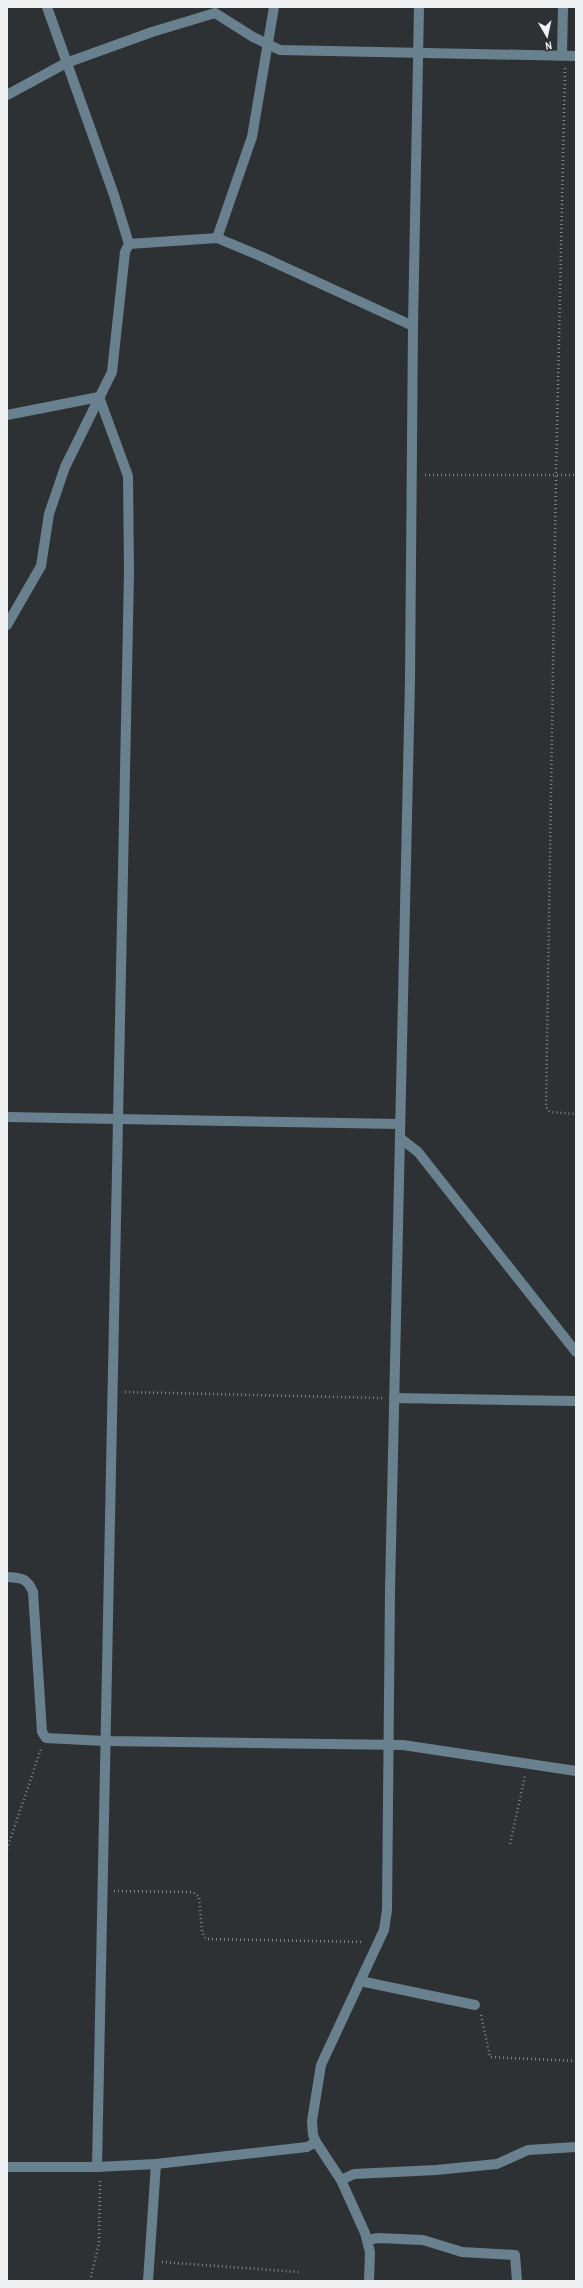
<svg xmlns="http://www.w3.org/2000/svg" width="583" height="2288" viewBox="0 0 583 2288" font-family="'Archivo Narrow',sans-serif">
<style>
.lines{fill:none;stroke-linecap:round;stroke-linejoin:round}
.path{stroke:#828586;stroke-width:2.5;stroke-dasharray:1 3;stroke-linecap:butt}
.minor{stroke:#69818e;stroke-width:10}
</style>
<rect width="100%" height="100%" fill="#2e3133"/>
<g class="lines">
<g class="path">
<polyline points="565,68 556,475 546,1107 550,1112 576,1114"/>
<polyline points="425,475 576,475"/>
<polyline points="125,1392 382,1398"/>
<polyline points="510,1844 525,1776"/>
<polyline points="7,1849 41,1749"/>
<polyline points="114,1891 193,1892 199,1897 202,1932 206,1939 364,1942"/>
<polyline points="481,2015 490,2057 576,2061"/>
<polyline points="162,2262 299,2272"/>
<polyline points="90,2281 99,2243 100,2180"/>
</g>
<g class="minor">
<polyline points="562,55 563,7"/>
<polyline points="7,95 66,63 152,32 215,13 253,37 280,50 576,56"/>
<polyline points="217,238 252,137 274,7"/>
<polyline points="129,244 217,238 258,255 413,326"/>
<polyline points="7,415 99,397"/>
<polyline points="7,625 41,566 49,514 65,467 112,372 125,252 129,244 114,195 47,7"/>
<polyline points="7,1117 400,1124"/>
<polyline points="400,1138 418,1152 576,1352"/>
<polyline points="394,1398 576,1401"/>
<path d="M7,1577C22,1578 27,1578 33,1592L42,1732L46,1738L104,1741L403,1745L576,1771"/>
<polyline points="360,1981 475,2005"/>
<polyline points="7,2167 97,2167 156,2164 307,2147 316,2142"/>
<polyline points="97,2167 129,572 128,476 99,397"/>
<polyline points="341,2180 354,2174 436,2170 497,2164 528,2150 576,2147"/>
<polyline points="368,2240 378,2238 423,2240 462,2252 515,2255 517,2281"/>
<polyline points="148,2281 156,2164"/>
<polyline points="369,2281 370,2252 365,2233 341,2180 316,2142 313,2135 312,2121 321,2065 384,1930 387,1910 390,1591 410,680 413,326 419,7"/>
</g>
</g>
<rect width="583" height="2288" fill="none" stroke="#eef0f1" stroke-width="16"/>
<g transform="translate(547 36) rotate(171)" stroke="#2e3133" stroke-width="3" paint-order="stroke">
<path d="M0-3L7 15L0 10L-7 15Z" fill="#eef0f1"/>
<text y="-6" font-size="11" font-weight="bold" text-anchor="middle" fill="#eef0f1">N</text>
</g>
</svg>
